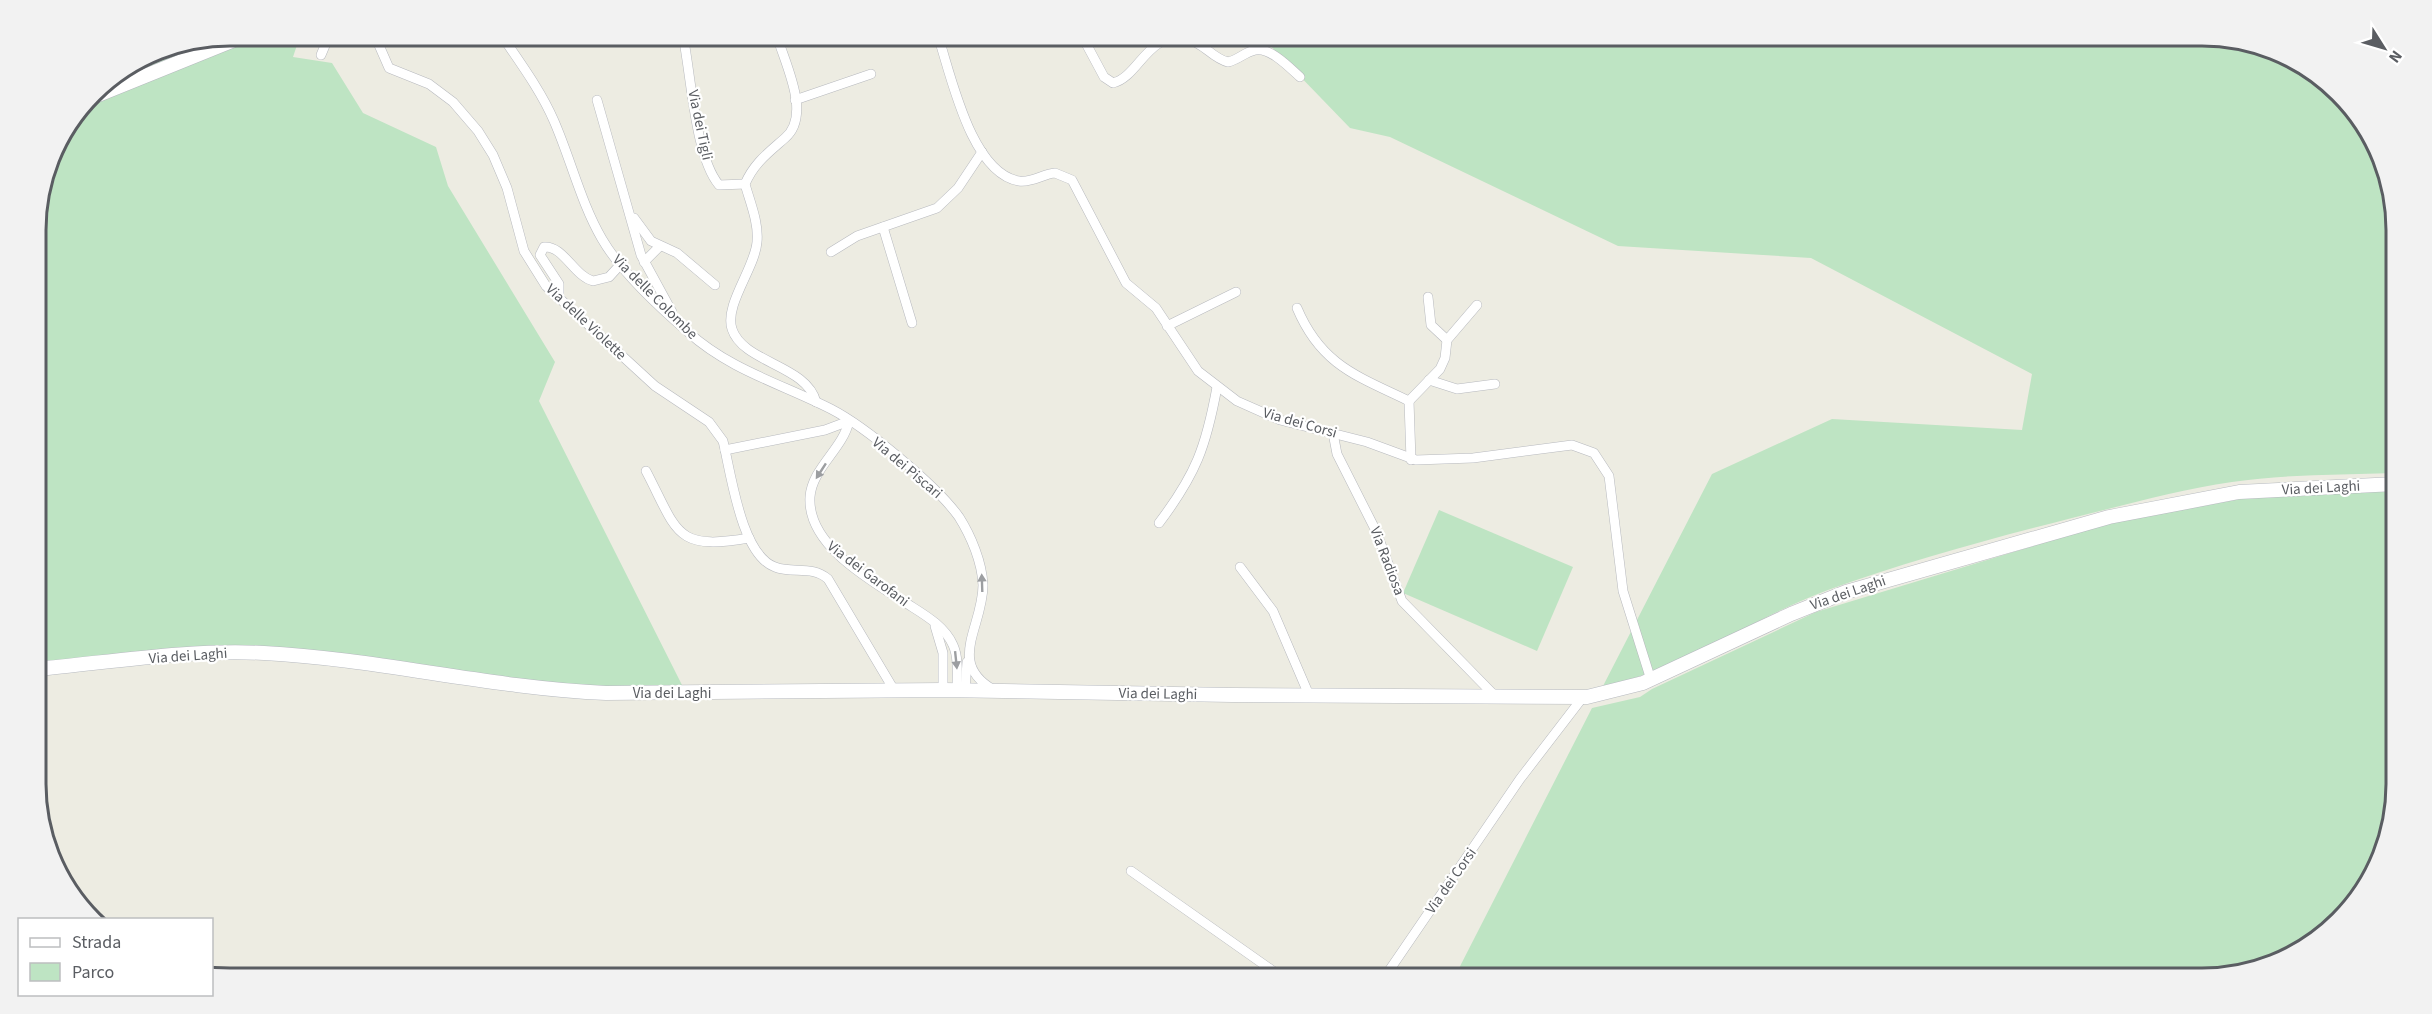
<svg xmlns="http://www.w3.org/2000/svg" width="2432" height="1014" viewBox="0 0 2432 1014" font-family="'Source Sans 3',sans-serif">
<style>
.green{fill:#bee4c3}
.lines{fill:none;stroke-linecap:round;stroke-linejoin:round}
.minor-casing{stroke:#b7b9be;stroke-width:10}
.secondary-casing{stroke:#b7bac0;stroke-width:15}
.minor{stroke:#fff;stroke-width:9}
.secondary{stroke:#fff;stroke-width:14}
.oneway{fill:#9c9ea1}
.labels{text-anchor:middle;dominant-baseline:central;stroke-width:4.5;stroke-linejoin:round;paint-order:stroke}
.street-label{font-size:15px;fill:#5a5d62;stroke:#fff}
.rim{fill:none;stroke:#5a5d62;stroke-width:3}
</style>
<rect width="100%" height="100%" fill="#edece2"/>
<g class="green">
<polygon points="231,36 300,36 293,57 332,63 363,113 436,147 448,186 555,362 539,401 682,685 607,688 560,684 319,652 37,665 36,218 56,145 102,85 157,51"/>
<path d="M1261,36H2201L2275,51L2356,112L2394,206L2395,473C2341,475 2285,474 2232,482C2178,490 2125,505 2072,518C1990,539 1908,561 1828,590C1751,618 1685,670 1603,686L1712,474L1832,419L2022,430L2032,374L1811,258L1618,246L1390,137L1350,128Z"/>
<polygon points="2395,490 2396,784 2381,857 2356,902 2310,945 2214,978 1454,978 1592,708 1640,697 1652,689 1816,612 2102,525 2240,499"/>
<polygon points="1439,510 1573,567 1537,651 1403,593"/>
</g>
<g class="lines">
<defs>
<g id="minor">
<path d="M375,36L389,68L429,84L453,102L478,131L493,155L507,188L524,251L546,286L655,386L709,422L723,441C731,473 741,555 775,567C793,574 812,565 828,579L894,690"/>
<path d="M502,36C521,64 541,91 554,121C571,160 581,203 602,239C621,272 659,307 688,332C730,370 782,384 831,409C866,427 937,486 959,517C971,536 982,562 983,585C983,627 946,663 994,690"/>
<polyline points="626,36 639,40 668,36"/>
<path d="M683,36C691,74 695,157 719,185L745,184"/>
<path d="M777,36C785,64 812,115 785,138C768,153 754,163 745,184C750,202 759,223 757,242C755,268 724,305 732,329C743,363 807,365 816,402"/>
<path d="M938,36C951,75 971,173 1019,181C1032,183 1043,174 1055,173L1072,180L1126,283L1156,308L1198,371L1237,401L1280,420L1367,442L1416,460L1473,458L1572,445L1594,453L1609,476L1623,591L1651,680"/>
<path d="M1082,36L1104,77L1113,83C1139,77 1148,30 1187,39C1203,42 1213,59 1228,62C1238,60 1245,52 1255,50C1270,47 1289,67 1300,77"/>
<polyline points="321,55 329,36"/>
<polyline points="597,100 641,255 672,312"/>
<polyline points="795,100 871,74"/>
<polyline points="634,218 651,241 677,253 715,285"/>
<polyline points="883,227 912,323"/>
<polyline points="831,252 857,236 937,208 958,188 982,152"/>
<polyline points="644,262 660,246"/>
<polyline points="1428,297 1431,325 1447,340"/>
<path d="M559,299V284L540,255L544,247C563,245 574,276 593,281L609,277L620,265"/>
<path d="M1297,308C1321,365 1357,376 1409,401"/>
<polyline points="1167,326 1236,292"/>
<polyline points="1429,380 1457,389 1495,384"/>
<polyline points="1409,401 1440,369 1445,358 1447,340 1477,305"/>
<polyline points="1409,401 1411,460"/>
<path d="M849,421C843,449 812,468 810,497C807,545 870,580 906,603C923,614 944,625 953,645C959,658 957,676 957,690"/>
<polyline points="1333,433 1337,454 1376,531 1402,601 1495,696"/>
<polyline points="725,450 825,430 849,421"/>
<path d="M646,471C678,532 674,551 749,538"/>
<path d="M1159,523C1196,474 1206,447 1217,387"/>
<polyline points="1240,567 1273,611 1309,695"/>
<polyline points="935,626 943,653 943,690"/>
<polyline points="965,690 967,662"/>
<polyline points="1131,871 1283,978"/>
<polyline points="1384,978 1520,779 1583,697"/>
</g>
<g id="secondary">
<polyline points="93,97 244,36"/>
<path d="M37,669C112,662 189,649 264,653C378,659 491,688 606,693L944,690L1232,695L1587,697L1643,683L1791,614L1846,592L2109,517L2239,492L2395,484"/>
</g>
</defs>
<use href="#minor" class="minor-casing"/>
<use href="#secondary" class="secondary-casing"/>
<use href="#minor" class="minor"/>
<use href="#secondary" class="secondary"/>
</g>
<defs><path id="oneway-solid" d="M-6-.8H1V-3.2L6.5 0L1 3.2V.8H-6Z" transform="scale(1.5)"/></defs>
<g class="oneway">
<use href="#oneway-solid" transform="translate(821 471) rotate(123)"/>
<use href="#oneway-solid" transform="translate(982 583) rotate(-92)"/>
<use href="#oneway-solid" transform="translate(956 660) rotate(84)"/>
</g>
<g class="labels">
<g class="street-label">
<text transform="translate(700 125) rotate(78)">Via dei Tigli</text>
<text transform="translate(655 297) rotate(45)">Via delle Colombe</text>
<text transform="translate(586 322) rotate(43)">Via delle Violette</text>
<text transform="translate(1300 423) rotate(16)">Via dei Corsi</text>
<text transform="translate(907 468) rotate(40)">Via dei Piscari</text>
<text transform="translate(2321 488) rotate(-3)">Via dei Laghi</text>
<text transform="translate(1387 561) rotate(69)">Via Radiosa</text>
<text transform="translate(868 574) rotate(37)">Via dei Garofani</text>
<text transform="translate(1848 593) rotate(-19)">Via dei Laghi</text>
<text transform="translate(188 656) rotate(-4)">Via dei Laghi</text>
<text x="672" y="693">Via dei Laghi</text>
<text transform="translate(1158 694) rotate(1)">Via dei Laghi</text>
<text transform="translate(1451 881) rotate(-55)">Via dei Corsi</text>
</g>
</g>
<path d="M0 0H2432V1014H0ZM230 46H2202A184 184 0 0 1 2386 230V784A184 184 0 0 1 2202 968H230A184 184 0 0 1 46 784V230A184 184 0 0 1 230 46Z" fill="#f2f2f2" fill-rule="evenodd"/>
<path class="rim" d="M230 46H2202A184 184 0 0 1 2386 230V784A184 184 0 0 1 2202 968H230A184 184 0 0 1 46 784V230A184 184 0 0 1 230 46Z"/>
<rect x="18" y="918" width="195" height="78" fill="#ffffff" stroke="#bdbec0" stroke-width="1.5"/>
<rect x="30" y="938" width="30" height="9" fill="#ffffff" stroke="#bdbec0" stroke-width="1.5"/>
<text x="72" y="948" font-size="18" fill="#5a5d62">Strada</text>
<rect x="30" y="963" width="30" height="18" fill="#bee4c3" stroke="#bdbec0" stroke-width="1.5"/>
<text x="72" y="978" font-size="18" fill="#5a5d62">Parco</text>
<g transform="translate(2384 48) rotate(127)" stroke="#ffffff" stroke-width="4.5" paint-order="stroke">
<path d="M0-4.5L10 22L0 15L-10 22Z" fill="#5a5d62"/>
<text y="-9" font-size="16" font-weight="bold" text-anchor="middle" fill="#5a5d62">N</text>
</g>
</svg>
